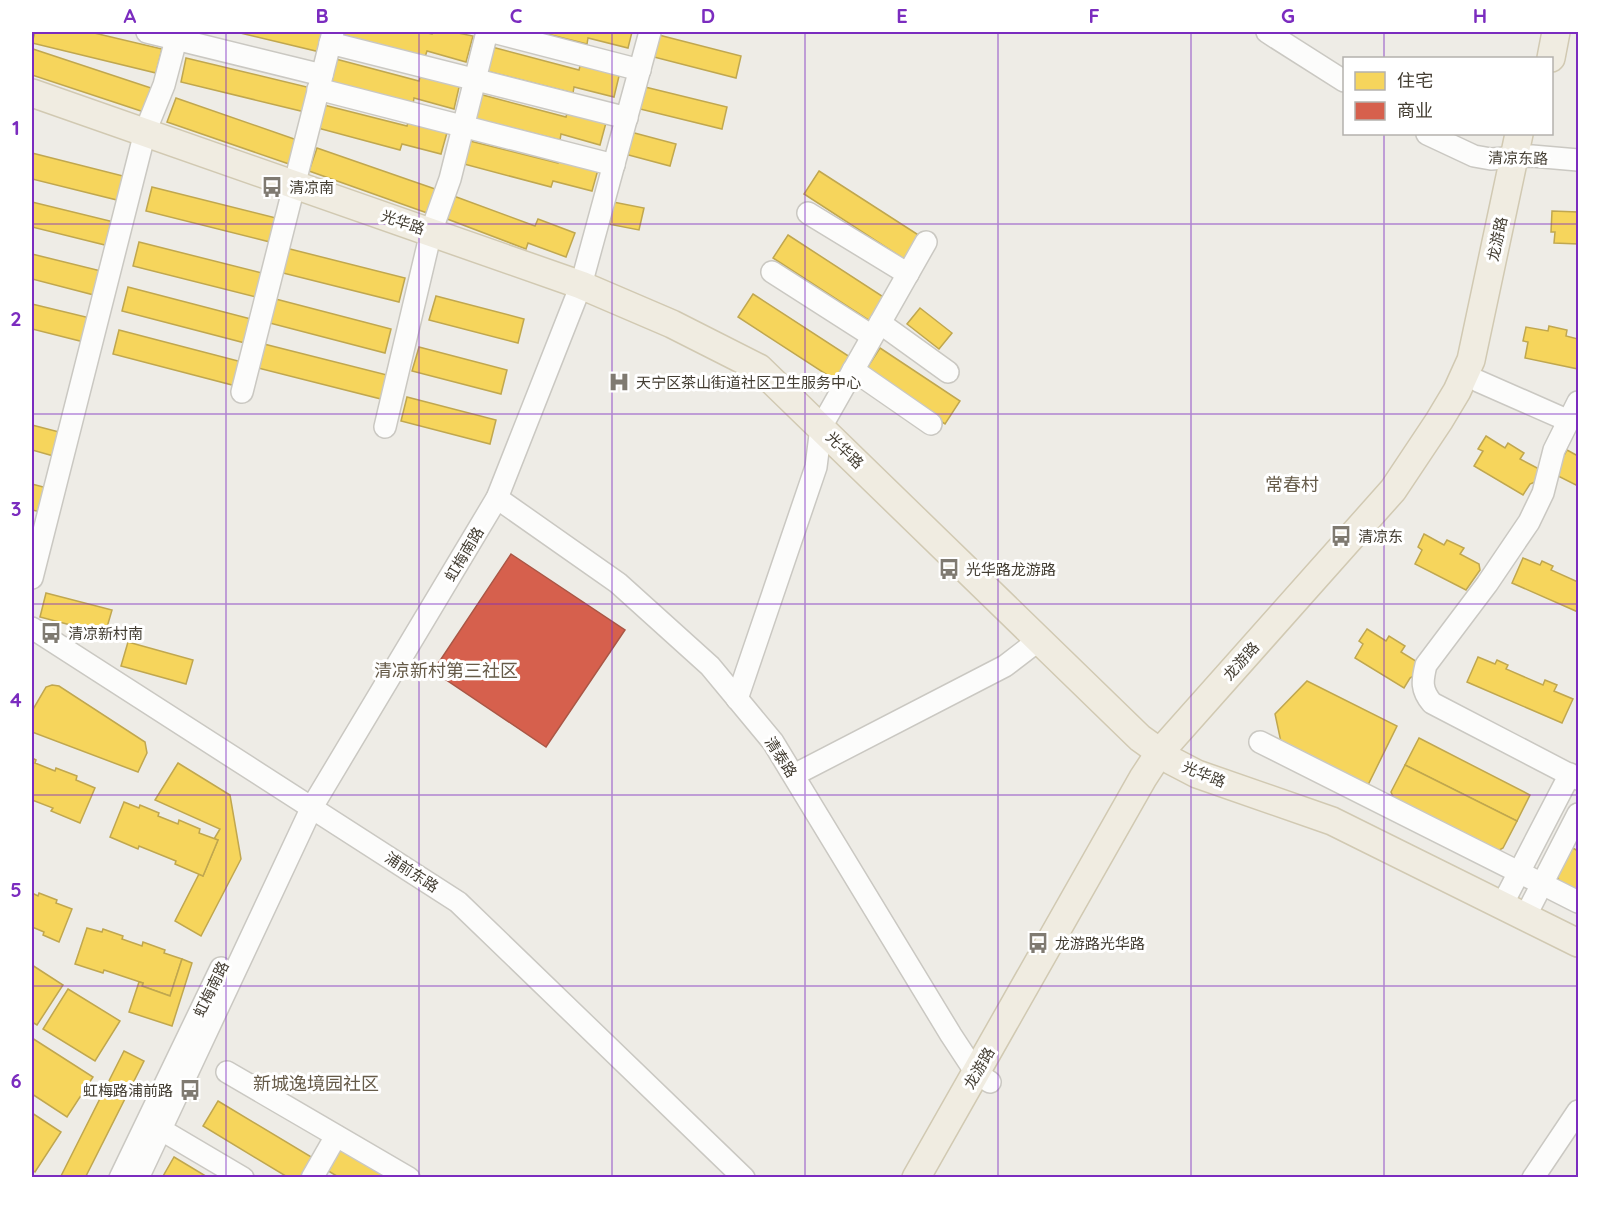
<svg xmlns="http://www.w3.org/2000/svg" width="1610" height="1209" viewBox="0 0 1610 1209" font-family="Quicksand,'Noto Sans SC',sans-serif">
<style>
.homes{fill:#f6d55c;stroke:#c0a74f;stroke-width:1.5}
.shops{fill:#d6604d;stroke:#aa5645;stroke-width:1.5}
.lines{fill:none;stroke-linecap:round;stroke-linejoin:round}
.minor-casing{stroke:#cac8c2;stroke-width:24}
.major-casing{stroke:#d1c9b2;stroke-width:30}
.minor{stroke:#fcfcfb;stroke-width:21}
.major{stroke:#f0ece1;stroke-width:27}
.grid{fill:none;stroke:#7b2cbf;stroke-width:1.5;stroke-opacity:0.55}
.labels{text-anchor:middle;dominant-baseline:central;stroke-width:6;stroke-linejoin:round;paint-order:stroke}
.street-label{font-size:15px;fill:#433d32;stroke:#fff}
.poi-label{font-size:15px;fill:#433d32;stroke:#fff;text-anchor:start}
.quarter-label{font-size:18px;fill:#665b49;stroke:#fff}
.neatline{fill:none;stroke:#7b2cbf;stroke-width:2}
.grid-label{font-size:20px;text-anchor:middle;font-weight:bold;fill:#7b2cbf}
</style>
<rect width="100%" height="100%" fill="#eeece6"/>
<g class="homes">
<polygon points="35,32 90,32 162,49 156,73 32,43"/>
<polygon points="236,32 325,32 320,52"/>
<polygon points="339,32 423,32 432,34 432,32 453,32 473,36 466,62 427,51 425,57 339,35"/>
<polygon points="539,32 632,32 628,48 588,38 587,44"/>
<polygon points="655,34 741,56 736,78 650,56"/>
<polygon points="492,47 579,70 581,62 620,72 614,97 574,87 573,93 486,71"/>
<polygon points="33,49 154,89 147,113 32,75"/>
<polygon points="186,58 311,88 305,112 181,82"/>
<polygon points="332,58 419,81 421,73 460,83 454,109 414,98 413,104 326,82"/>
<polygon points="641,86 727,107 722,129 636,108"/>
<polygon points="479,94 566,117 568,109 607,119 600,145 561,134 560,140 473,118"/>
<polygon points="176,98 297,140 289,164 167,122"/>
<polygon points="320,104 407,126 409,119 448,129 441,154 402,144 400,150 314,127"/>
<polygon points="627,131 676,144 670,166 621,153"/>
<polygon points="470,141 558,163 559,156 599,166 592,191 553,181 551,187 464,164"/>
<polygon points="317,148 438,190 430,214 309,171"/>
<polygon points="32,153 127,177 121,201 32,179"/>
<polygon points="819,171 920,236 904,259 804,194"/>
<polygon points="152,187 276,218 270,242 146,211"/>
<polygon points="451,195 535,226 538,219 575,233 566,257 528,243 526,249 442,217"/>
<polygon points="608,201 644,208 639,230 603,223"/>
<polygon points="32,202 114,222 109,246 32,227"/>
<polygon points="1552,211 1578,212 1578,244 1554,243 1555,232 1551,232"/>
<polygon points="788,235 888,300 873,323 773,258"/>
<polygon points="139,242 262,273 256,297 133,266"/>
<polygon points="282,247 405,278 399,302 275,271"/>
<polygon points="32,254 101,271 94,295 32,279"/>
<polygon points="128,287 251,319 245,343 122,311"/>
<polygon points="753,294 853,359 838,382 738,317"/>
<polygon points="436,296 524,319 518,343 429,320"/>
<polygon points="268,297 391,329 385,353 262,321"/>
<polygon points="32,304 90,318 84,342 32,329"/>
<polygon points="920,308 952,333 939,349 907,324"/>
<polygon points="1549,326 1567,330 1566,336 1578,339 1578,369 1525,358 1528,342 1523,341 1526,327 1548,331"/>
<polygon points="119,330 242,362 236,386 113,354"/>
<polygon points="264,344 387,375 381,399 258,368"/>
<polygon points="419,347 507,370 501,394 412,371"/>
<polygon points="880,348 960,401 945,424 865,371"/>
<polygon points="407,397 496,420 490,444 401,421"/>
<polygon points="32,425 63,433 57,457 32,450"/>
<polygon points="1486,436 1505,448 1508,443 1524,453 1520,459 1539,469 1539,475 1535,482 1530,484 1523,495 1474,466 1483,451 1478,449"/>
<polygon points="1567,450 1578,456 1578,486 1554,474"/>
<polygon points="32,484 47,488 41,512 32,510"/>
<polygon points="1424,534 1444,545 1447,540 1464,548 1460,554 1479,564 1480,570 1466,590 1415,564 1422,550 1418,547"/>
<polygon points="1523,558 1540,565 1542,561 1553,566 1551,570 1578,582 1578,612 1512,583"/>
<polygon points="46,593 112,610 105,634 40,617"/>
<polygon points="1367,629 1386,641 1389,636 1405,646 1401,652 1419,663 1415,675 1410,678 1404,688 1355,658 1363,644 1359,641"/>
<polygon points="128,642 193,660 186,684 121,666"/>
<polygon points="1478,657 1495,664 1497,660 1508,665 1506,669 1543,685 1545,680 1557,685 1554,691 1573,699 1562,723 1467,682"/>
<polygon points="1307,681 1397,726 1368,785 1281,742 1275,714"/>
<polygon points="52,685 59,686 145,742 147,753 138,772 32,732 32,711 46,687"/>
<polygon points="1419,738 1530,795 1517,821 1405,765"/>
<polygon points="32,758 36,760 35,763 55,771 56,768 77,776 76,780 95,788 80,823 51,811 53,808 32,800"/>
<polygon points="178,763 230,795 241,859 201,936 175,921 199,874 203,876 218,840 214,839 220,829 155,800"/>
<polygon points="1405,765 1517,821 1503,848 1496,852 1394,799 1391,792"/>
<polygon points="124,802 139,808 140,805 159,813 158,816 178,824 179,820 200,829 199,833 218,840 203,876 175,864 176,861 139,846 138,849 110,837"/>
<polygon points="1571,847 1578,851 1578,891 1559,881 1557,874"/>
<polygon points="32,893 38,896 39,893 57,900 56,903 72,909 59,942 43,935 44,932 32,927"/>
<polygon points="87,928 102,932 103,929 123,936 122,939 142,946 143,942 165,950 164,953 182,959 170,996 142,986 143,983 104,970 103,973 75,964"/>
<polygon points="182,959 192,963 172,1026 129,1012 139,982 143,983 142,986 170,996"/>
<polygon points="32,965 63,985 37,1025 32,1022"/>
<polygon points="68,989 120,1021 95,1061 43,1029"/>
<polygon points="32,1038 93,1077 67,1117 32,1094"/>
<polygon points="124,1051 144,1061 85,1178 60,1178"/>
<polygon points="218,1101 313,1158 301,1178 289,1178 203,1126"/>
<polygon points="32,1113 61,1132 35,1172 32,1170"/>
<polygon points="340,1144 397,1178 340,1178 325,1169"/>
<polygon points="174,1157 209,1178 162,1178"/>
</g>
<polygon class="shops" points="511,554 625,630 546,747 433,671"/>
<g class="lines">
<defs>
<g id="minor">
<polyline points="147,32 322,75"/>
<polyline points="493,32 640,70"/>
<polyline points="1267,32 1344,81"/>
<polyline points="330,43 627,118"/>
<polyline points="318,89 614,165"/>
<polyline points="1427,134 1474,156 1491,159 1532,156 1578,160"/>
<polyline points="808,213 908,274"/>
<polyline points="772,272 872,336"/>
<polyline points="880,323 948,372"/>
<polyline points="853,370 931,424"/>
<polyline points="1478,381 1569,421"/>
<polyline points="242,392 333,32"/>
<path d="M1578,402L1554,450L1543,493L1529,522L1487,584L1426,665C1422,681 1421,690 1432,703L1578,779"/>
<polyline points="385,427 431,232 450,179 487,32"/>
<polyline points="497,498 618,583 710,666 773,742 951,1035 976,1073 990,1082"/>
<polyline points="32,578 145,132 164,85 178,32"/>
<polyline points="32,628 458,902 744,1178"/>
<polyline points="737,699 816,467 821,427 926,242"/>
<polyline points="1260,742 1578,902"/>
<polyline points="794,775 1005,666 1039,640"/>
<polyline points="1502,905 1570,774"/>
<polyline points="1525,917 1578,814"/>
<polyline points="227,1072 409,1178"/>
<polyline points="160,1129 243,1178"/>
<polyline points="120,1178 221,968"/>
<polyline points="138,1178 312,807 497,498 581,285 650,32"/>
<polyline points="312,1178 336,1136"/>
<polyline points="1533,1178 1578,1111"/>
</g>
<g id="major">
<polyline points="1551,58 1556,32"/>
<polyline points="32,93 581,285 672,324 759,368 1140,738 1172,761 1197,774 1332,821 1578,943"/>
<polyline points="916,1178 1143,778 1160,752 1393,490 1439,421 1457,391 1471,360 1519,134"/>
</g>
</defs>
<use href="#minor" class="minor-casing"/>
<use href="#major" class="major-casing"/>
<use href="#minor" class="minor"/>
<use href="#major" class="major"/>
</g>
<path class="grid" d="M226,32V1178M419,32V1178M612,32V1178M805,32V1178M998,32V1178M1191,32V1178M1384,32V58M1384,134V1178M32,224H1578M32,414H1578M32,604H1578M32,795H1578M32,986H1578"/>
<defs>
<symbol id="bus-bare" viewBox="-9 -9 18 18"><path d="M-5-6H5V4H4V6H2V4H-2V6H-4V4H-5ZM-3.5-4V0h7V-4ZM-3.5 1.2v1.5H-2V1.2ZM2 1.2v1.5H3.5V1.2Z" fill="#7f7a71" stroke="#fff" stroke-width="2.5" paint-order="stroke"/></symbol>
<symbol id="hospital-bare" viewBox="-9 -9 18 18"><path d="M-5-5h3v3.5h4V-5h3V5h-3V1.5h-4V5h-3Z" fill="#7f7a71" stroke="#fff" stroke-width="2.5" paint-order="stroke"/></symbol>
</defs>
<g fill-rule="evenodd">
<use href="#bus-bare" x="257" y="172" width="30" height="30"/>
<use href="#hospital-bare" x="604" y="367" width="30" height="30"/>
<use href="#bus-bare" x="1326" y="521" width="30" height="30"/>
<use href="#bus-bare" x="934" y="554" width="30" height="30"/>
<use href="#bus-bare" x="36" y="618" width="30" height="30"/>
<use href="#bus-bare" x="1023" y="928" width="30" height="30"/>
<use href="#bus-bare" x="175" y="1075" width="30" height="30"/>
</g>
<g class="labels">
<g class="street-label">
<text transform="translate(1518 158) rotate(1)">清凉东路</text>
<text transform="translate(403 222) rotate(19)">光华路</text>
<text transform="translate(1497 239) rotate(-78)">龙游路</text>
<text transform="translate(845 450) rotate(44)">光华路</text>
<text transform="translate(464 554) rotate(-59)">虹梅南路</text>
<text transform="translate(1241 661) rotate(-48)">龙游路</text>
<text transform="translate(781 757) rotate(57)">清泰路</text>
<text transform="translate(1204 774) rotate(22)">光华路</text>
<text transform="translate(412 872) rotate(33)">浦前东路</text>
<text transform="translate(211 989) rotate(-64)">虹梅南路</text>
<text transform="translate(979 1068) rotate(-60)">龙游路</text>
</g>
<g class="poi-label">
<text x="289" y="187">清凉南</text>
<text x="636" y="382">天宁区茶山街道社区卫生服务中心</text>
<text x="1358" y="536">清凉东</text>
<text x="966" y="569">光华路龙游路</text>
<text x="68" y="633">清凉新村南</text>
<text x="1055" y="943">龙游路光华路</text>
<text x="173" y="1090" text-anchor="end">虹梅路浦前路</text>
</g>
<g class="quarter-label">
<text x="1292" y="484">常春村</text>
<text x="446" y="670">清凉新村第三社区</text>
<text x="316" y="1083">新城逸境园社区</text>
</g>
</g>
<rect width="1610" height="1209" fill="none" stroke="#ffffff" stroke-width="66"/>
<rect x="1343" y="57" width="210" height="78" fill="#ffffff" stroke="#b4b1ad" stroke-width="1.5"/>
<rect x="1355" y="72" width="30" height="18" fill="#f6d55c" stroke="#b4b1ad" stroke-width="1.5"/>
<text x="1397" y="87" font-size="18" fill="#433d32">住宅</text>
<rect x="1355" y="102" width="30" height="18" fill="#d6604d" stroke="#b4b1ad" stroke-width="1.5"/>
<text x="1397" y="117" font-size="18" fill="#433d32">商业</text>
<rect x="33" y="33" width="1544" height="1143" class="neatline"/>
<g class="grid-label">
<text x="130" y="23">A</text>
<text x="322" y="23">B</text>
<text x="516" y="23">C</text>
<text x="708" y="23">D</text>
<text x="902" y="23">E</text>
<text x="1094" y="23">F</text>
<text x="1288" y="23">G</text>
<text x="1480" y="23">H</text>
<text x="16" y="135">1</text>
<text x="16" y="326">2</text>
<text x="16" y="516">3</text>
<text x="16" y="707">4</text>
<text x="16" y="897">5</text>
<text x="16" y="1088">6</text>
</g>
</svg>
